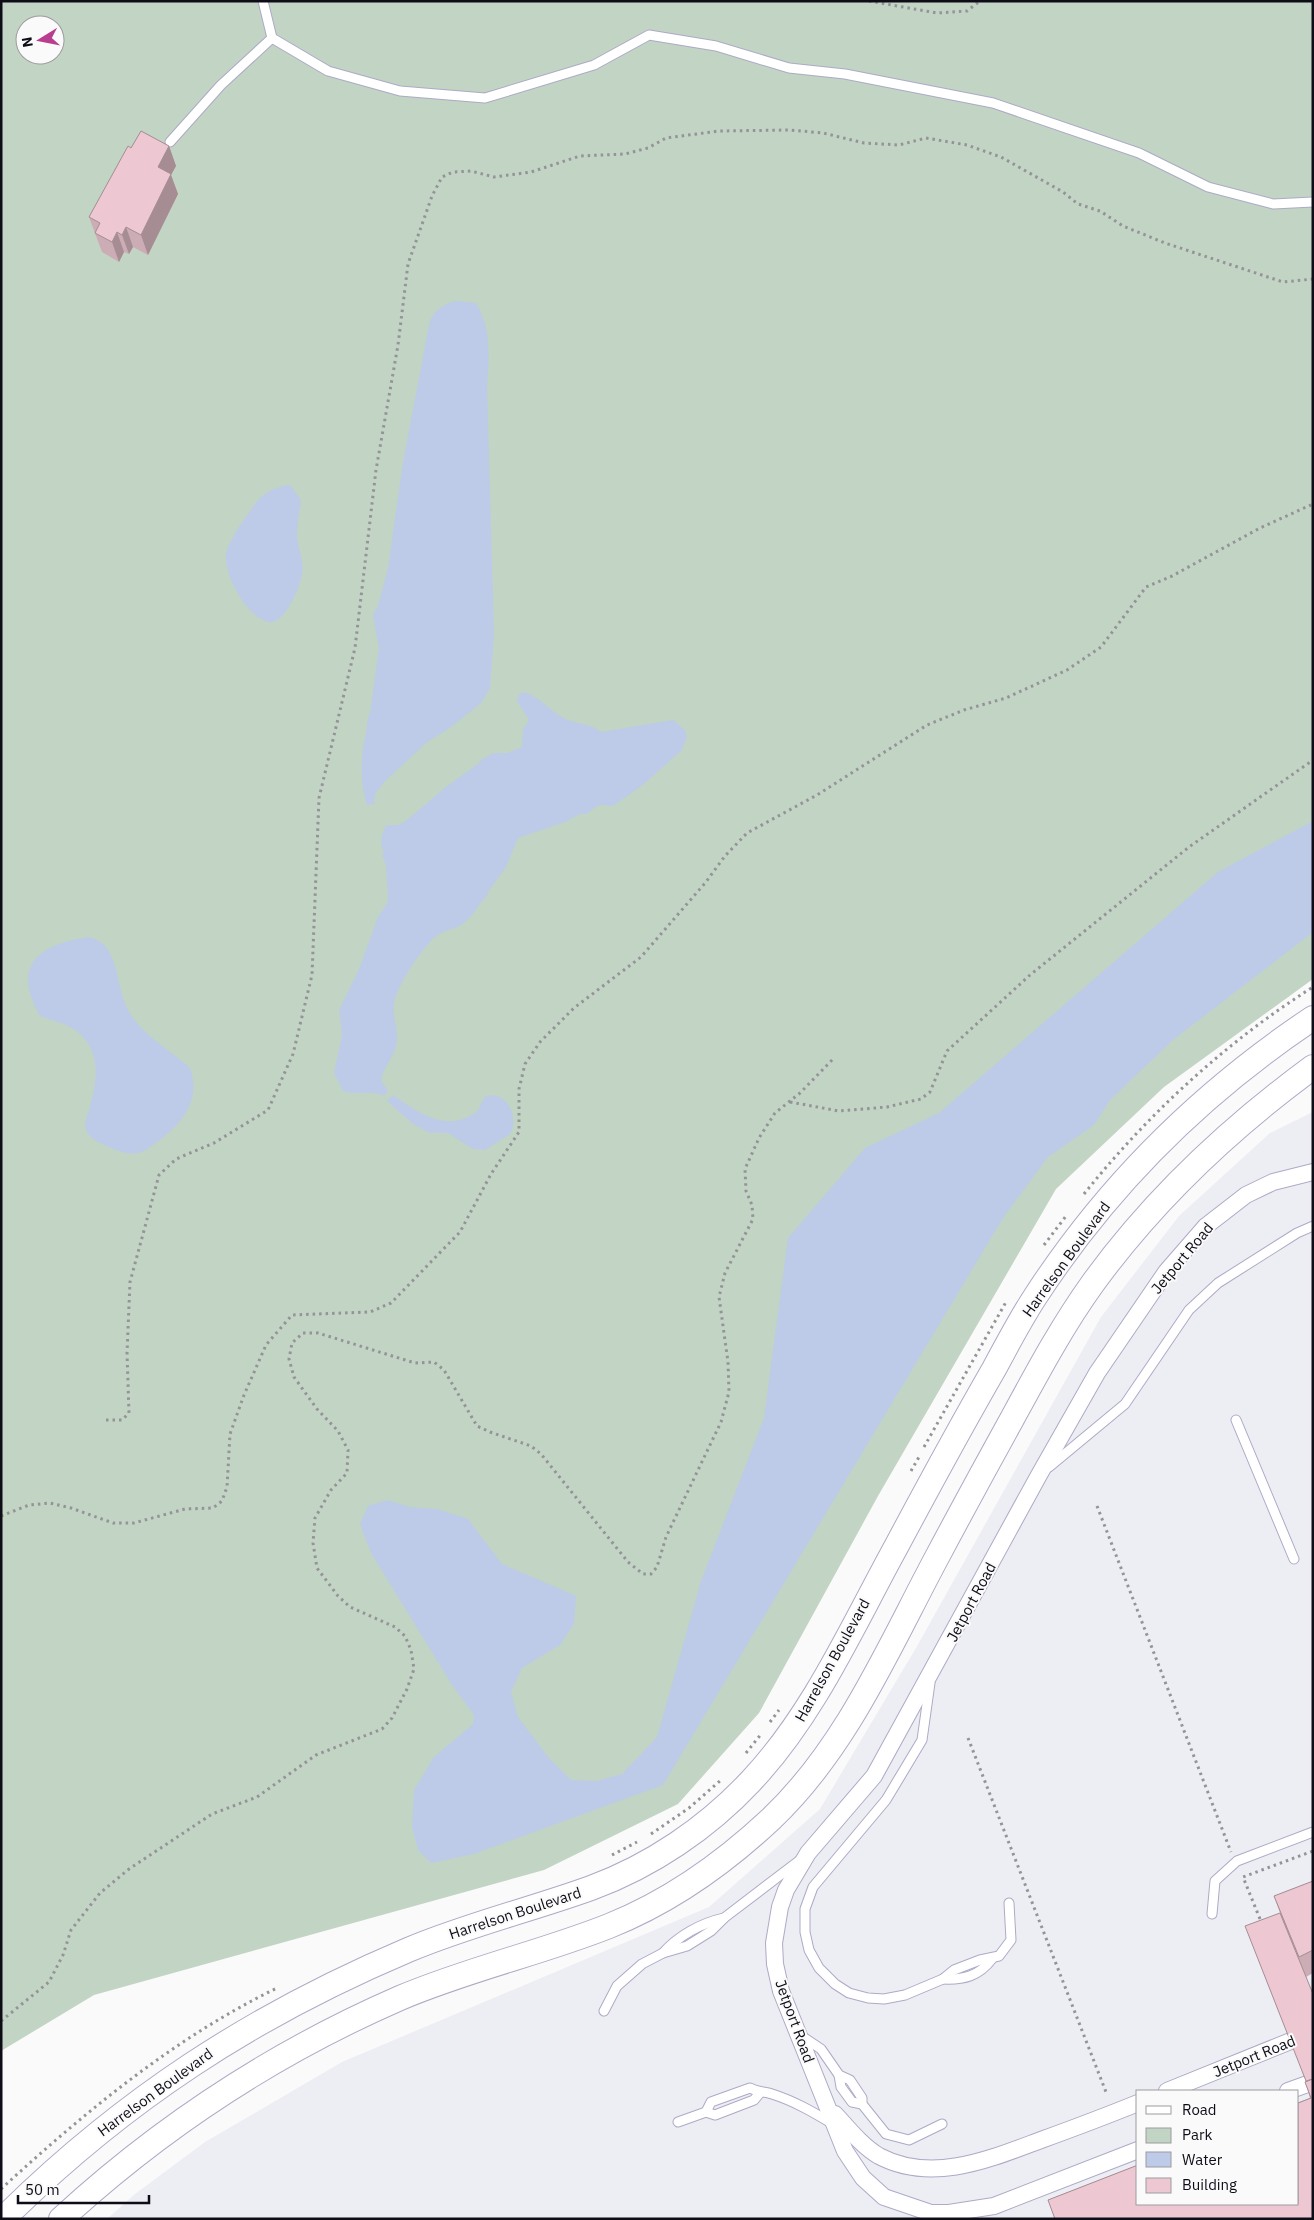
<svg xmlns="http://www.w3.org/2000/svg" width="1314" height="2220" viewBox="0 0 1314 2220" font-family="'IBM Plex Sans',sans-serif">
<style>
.built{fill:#ededf4;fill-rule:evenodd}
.green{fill:#c2d4c3;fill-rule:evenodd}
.water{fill:#bdcbe8}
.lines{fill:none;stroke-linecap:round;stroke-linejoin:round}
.lane-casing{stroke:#adaac6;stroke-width:11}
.street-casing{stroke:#adaac6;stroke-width:18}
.secondary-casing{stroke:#adaac6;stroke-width:26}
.path{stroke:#949398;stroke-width:3;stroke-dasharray:2.5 4;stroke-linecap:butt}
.lane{stroke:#fff;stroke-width:9}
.street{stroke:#fff;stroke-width:16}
.secondary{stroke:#fff;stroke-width:24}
.wall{fill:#ccacb5}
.shaded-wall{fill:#a68c93}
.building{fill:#edc8d2;stroke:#a68c93}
.labels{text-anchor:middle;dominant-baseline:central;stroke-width:4;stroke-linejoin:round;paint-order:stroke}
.street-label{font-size:15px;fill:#0e0d17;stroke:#fafafa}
</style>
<rect width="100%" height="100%" fill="#fafafa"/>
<path class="built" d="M1313,1112V2219H107L135,2194L205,2142L342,2062L709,1907L820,1809L916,1648L1101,1317L1179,1216L1270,1133ZM1138,2091H1298V2204H1138Z"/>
<path class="green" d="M1,1H1313V979L1164,1087L1056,1189L878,1496L759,1713L678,1804L544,1870L94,1995L1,2051ZM25,25H55V55H25Z"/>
<g class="water">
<path d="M455,301L476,303C492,330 489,357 487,386L494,634L490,688L481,703L451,727L426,743L384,782L375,794L374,804L367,805C359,781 361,755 366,732C368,724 366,720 370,713L379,648L373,615L378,606L388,568L403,462L429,325C433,310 441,306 455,301Z"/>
<path d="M290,485L301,500C300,511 297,523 297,534C297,548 305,561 302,575C299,588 285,625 268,622C247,618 220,570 227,550C231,539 241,523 248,514C258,497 270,487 290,485Z"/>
<path d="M525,692C543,699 552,714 568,720C580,725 590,723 601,732L673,720L685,730L687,737L682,750L644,784L613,806L599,805L586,814H580L565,822L518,838L506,867L488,892L487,896C478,904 475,914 465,922C458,929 446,929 438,935C423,945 397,986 394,1003C392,1016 398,1028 397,1041C395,1056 384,1066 381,1080L388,1091L384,1096C374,1089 356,1096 343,1091L334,1073L342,1035L339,1010L359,969L378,917L388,902L386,865L382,855L384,852C379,845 381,832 387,825H399L407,820L446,787L479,763L481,760L493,753H507L522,747L523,729L529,720L517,701L519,694Z"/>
<polygon points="1313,821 1313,932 1173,1040 1110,1100 1094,1125 1048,1157 1003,1218 663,1785 474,1854 431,1863 418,1850 412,1827 414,1790 434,1757 473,1724 474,1715 452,1685 371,1553 360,1524 368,1506 387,1500 410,1507 437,1509 468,1519 502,1564 576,1596 574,1624 560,1645 522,1668 511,1692 518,1717 548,1757 571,1780 596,1781 622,1774 657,1737 701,1581 764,1418 788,1238 865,1148 939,1113 1218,872"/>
<path d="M88,937C119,943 115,980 125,1003C135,1031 169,1049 190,1068C201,1099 184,1121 161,1139C154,1144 147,1151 138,1153C128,1155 118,1151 109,1147C101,1144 92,1140 87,1132C83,1126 87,1117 89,1110C97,1082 103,1050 75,1030C66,1023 51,1021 40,1016C11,965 38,945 88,937Z"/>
<path d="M393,1095C417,1112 447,1134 476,1112C481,1108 481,1101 486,1096C507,1090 520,1118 510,1134L485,1150L473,1149L448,1133H430L413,1124L387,1101Z"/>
</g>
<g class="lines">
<defs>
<g id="lane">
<polyline points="272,38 328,71 400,91 485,98 594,65 649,35 716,46 789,68 845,74 993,103 1139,153 1208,187 1273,204 1313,202"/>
<polyline points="170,142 221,85 272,38 263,1"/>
<polyline points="1236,1420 1294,1559"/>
<polyline points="1049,1467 1125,1404 1189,1310 1218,1283 1297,1233 1313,1226"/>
<polyline points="930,1683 922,1740 886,1800 813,1887 805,1909 805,1932 809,1950 819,1968 835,1984 849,1993 868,1998 884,1999 905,1995 943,1979 954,1970 980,1960 999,1956 1011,1940 1009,1903"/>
<polyline points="1212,1914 1215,1881 1237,1861 1313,1832"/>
<path d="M663,1953C678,1936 701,1923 724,1918"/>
<path d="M943,1979C964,1980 979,1976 992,1959"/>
<polyline points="604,2011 617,1986 642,1964 663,1953 687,1946 711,1931 724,1918 800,1860"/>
<polyline points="800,2035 821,2049 839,2075 850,2080 862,2098 862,2104 886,2134 909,2140 942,2124"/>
<polyline points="839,2075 841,2087 852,2102 862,2104"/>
<path d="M706,2112L711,2102L750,2088C759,2093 764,2091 772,2094C794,2101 813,2112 833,2124"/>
<polyline points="678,2122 706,2112 715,2115 754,2100 759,2094"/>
</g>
<g id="street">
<polyline points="1167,2091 1313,2032"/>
<polyline points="1288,2091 1313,2082"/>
<path d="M835,2114C848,2128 862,2146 879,2156C932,2184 990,2159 1041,2140C1074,2128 1106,2116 1138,2103"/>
<polyline points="1138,2150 994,2206 949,2213 931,2213 884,2197 863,2178 845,2151 781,1991 775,1964 774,1943 780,1907 786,1890 808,1853 874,1776 1039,1475 1097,1373 1166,1272 1206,1226 1246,1195 1273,1182 1313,1172"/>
</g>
<g id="secondary">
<path d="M3,2219C123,2100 252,2016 408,1950C467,1925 530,1910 591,1888C651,1866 707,1828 751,1781C814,1714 852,1627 896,1547C928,1487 960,1428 994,1369C1007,1345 1020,1320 1035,1297C1107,1186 1202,1092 1313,1018"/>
<path d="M61,2219C161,2127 276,2052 400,1998C468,1969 541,1953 609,1926C669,1902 724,1863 771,1819C846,1748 888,1649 936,1559C961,1512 986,1466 1012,1419C1037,1373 1062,1326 1093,1283C1154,1199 1230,1128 1313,1067"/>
</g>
</defs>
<use href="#lane" class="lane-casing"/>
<use href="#street" class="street-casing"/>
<use href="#secondary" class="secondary-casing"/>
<g class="path">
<polyline points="869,1 937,13 967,11 980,1"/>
<polyline points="790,1102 839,1111 887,1107 921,1099 930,1092 947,1051 1030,975 1189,847 1313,760"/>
<path d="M1084,1194C1148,1114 1226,1042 1313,987"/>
<polyline points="1044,1245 1066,1216"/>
<polyline points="106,1420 122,1420 129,1413 127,1353 130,1282 159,1175 176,1159 214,1143 268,1110 293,1054 312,975 319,798 355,648 376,470 398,345 408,264 432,196 442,177 453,172 471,171 494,177 531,172 580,156 625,154 648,148 666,138 719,131 790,130 823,133 864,143 899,145 926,138 967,145 1001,157 1063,192 1078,204 1100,211 1123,226 1165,243 1283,282 1313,279"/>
<polyline points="924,1447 1006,1302"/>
<polyline points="911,1471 919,1457"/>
<polyline points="1097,1506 1231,1852"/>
<polyline points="1,1516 29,1505 50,1503 71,1508 113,1523 134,1523 185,1509 213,1508 222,1501 227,1487 230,1434 244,1395 266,1345 292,1315 370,1312 391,1303 460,1232 491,1174 519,1132 519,1089 525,1064 540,1042 574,1008 641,957 706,882 725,856 747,833 817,795 927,725 964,710 1006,698 1067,670 1101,647 1146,587 1172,576 1260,528 1313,504"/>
<polyline points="770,1722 779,1710"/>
<polyline points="968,1738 1106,2092"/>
<polyline points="746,1753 762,1733"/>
<polyline points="651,1834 689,1808 721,1780"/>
<polyline points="612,1855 637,1842"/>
<polyline points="1260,1919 1243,1877 1313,1851"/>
<polyline points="1,2021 49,1982 63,1955 71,1930 100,1893 129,1869 212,1814 257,1797 316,1755 382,1729 392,1718 407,1689 414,1669 411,1650 405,1636 395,1627 350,1607 338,1596 317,1568 313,1543 315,1518 331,1490 347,1473 348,1450 338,1431 317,1409 294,1377 289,1359 292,1343 303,1333 318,1333 415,1363 434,1362 444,1370 477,1426 490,1432 531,1446 541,1454 628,1562 643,1574 651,1574 657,1567 666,1537 721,1422 729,1392 728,1362 719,1297 725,1273 753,1219 752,1205 746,1191 745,1169 759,1138 775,1113 800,1093 834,1058"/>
<path d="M1,2189C85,2112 174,2038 277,1988"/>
</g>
<use href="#lane" class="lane"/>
<use href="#street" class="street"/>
<use href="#secondary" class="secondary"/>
</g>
<g class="wall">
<polygon points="169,146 176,166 171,175 178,194 148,255 133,247 129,254 124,252 119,262 102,252 89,217 131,148"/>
<polygon points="1313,1881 1313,1973 1306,1977 1313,1994 1313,2219 1055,2219 1048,2200 1310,2098 1305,2082 1306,2081 1280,1913 1274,1896"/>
</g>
<g class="shaded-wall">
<polygon points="169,146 176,166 171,175 178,194 148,255 141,235 158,167"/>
<polygon points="126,227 133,247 129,254 122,235"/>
<polygon points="117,232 124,252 119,262 112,242"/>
</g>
<g class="building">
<polygon points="141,131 169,146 158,167 171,174 141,235 126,227 122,235 117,232 112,242 95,233 100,223 89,217 128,146 131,148"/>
<polygon points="1313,1881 1313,1950 1299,1957 1274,1896"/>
<polygon points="1280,1913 1313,1994 1313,2079 1306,2081 1245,1926"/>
<polygon points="1313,2079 1313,2219 1055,2219 1048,2200 1138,2165 1138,2204 1298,2204 1298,2103 1311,2098 1305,2082"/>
</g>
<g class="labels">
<g class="street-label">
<text transform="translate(1182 1258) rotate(-50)">Jetport Road</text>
<text transform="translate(1066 1259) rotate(-54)">Harrelson Boulevard</text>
<text transform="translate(971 1602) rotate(-62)">Jetport Road</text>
<text transform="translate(832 1660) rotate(-61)">Harrelson Boulevard</text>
<text transform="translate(515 1913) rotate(-18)">Harrelson Boulevard</text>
<text transform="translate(795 2021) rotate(70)">Jetport Road</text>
<text transform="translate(1254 2056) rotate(-22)">Jetport Road</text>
<text transform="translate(155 2092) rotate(-36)">Harrelson Boulevard</text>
</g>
</g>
<rect width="1314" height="2220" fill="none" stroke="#0e0d17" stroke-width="5"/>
<rect x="1136" y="2090" width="162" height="115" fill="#fafafa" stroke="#9c9b9f"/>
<rect x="1146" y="2106" width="25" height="8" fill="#ffffff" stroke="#9c9b9f"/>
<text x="1182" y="2115" font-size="15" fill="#0e0d17">Road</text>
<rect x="1146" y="2128" width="25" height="15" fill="#c2d4c3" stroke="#9c9b9f"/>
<text x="1182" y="2140" font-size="15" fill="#0e0d17">Park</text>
<rect x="1146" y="2152" width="25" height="15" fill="#bdcbe8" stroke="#9c9b9f"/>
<text x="1182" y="2165" font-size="15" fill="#0e0d17">Water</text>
<rect x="1146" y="2178" width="25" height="15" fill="#edc8d2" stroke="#9c9b9f"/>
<text x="1182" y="2190" font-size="15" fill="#0e0d17">Building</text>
<g transform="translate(40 40) rotate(260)"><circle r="24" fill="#fafafa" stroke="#9c9b9f"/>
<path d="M0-4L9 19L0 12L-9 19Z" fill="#b93e8f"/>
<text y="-8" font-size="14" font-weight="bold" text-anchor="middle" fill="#0e0d17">N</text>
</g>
<path d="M18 2195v8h131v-8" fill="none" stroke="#0e0d17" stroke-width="2.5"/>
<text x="25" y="2195" font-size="15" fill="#0e0d17" stroke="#fafafa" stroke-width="4" paint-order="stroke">50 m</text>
</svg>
